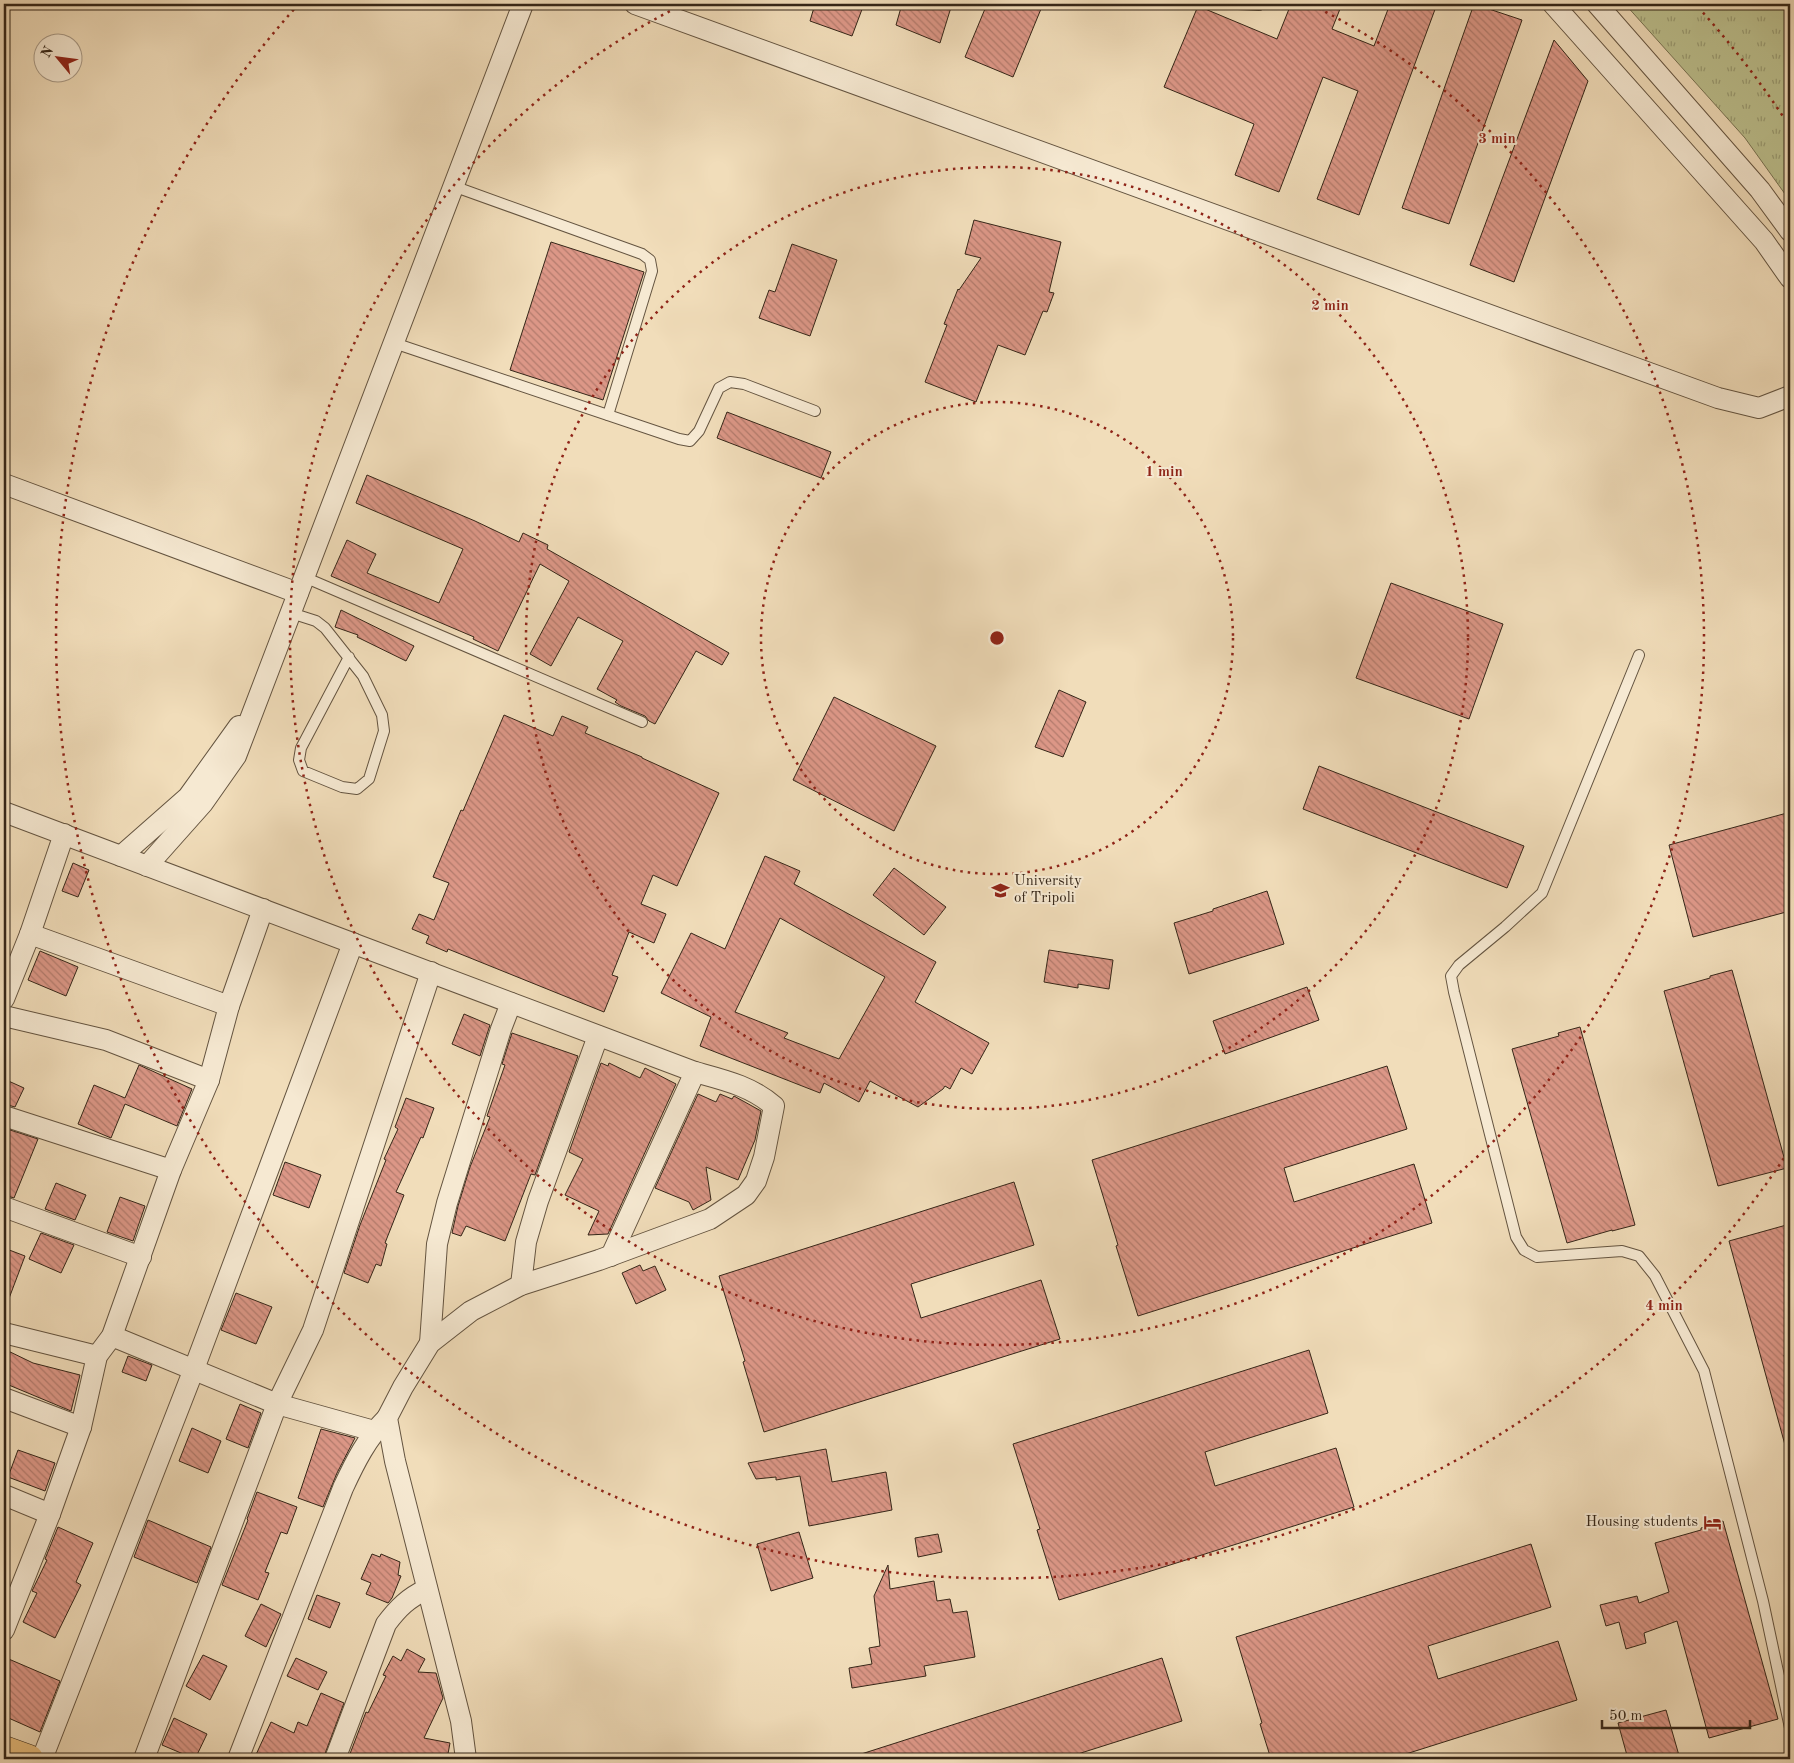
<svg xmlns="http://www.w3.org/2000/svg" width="1794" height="1763" viewBox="0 0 1794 1763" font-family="'Old Standard TT',serif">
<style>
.grass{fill:url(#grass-tufts);stroke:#787353}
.building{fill:url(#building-back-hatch);stroke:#352618;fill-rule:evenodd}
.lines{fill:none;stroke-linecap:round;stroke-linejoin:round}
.service-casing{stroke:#645440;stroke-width:12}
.minor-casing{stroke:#645440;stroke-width:22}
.primary-casing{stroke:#352618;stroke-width:29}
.service{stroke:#f6e9d2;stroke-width:10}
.minor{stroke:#f6e9d2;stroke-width:20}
.primary{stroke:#e8be7d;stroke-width:28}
.ring{fill:none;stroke:#8f2418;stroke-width:2.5;stroke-dasharray:2.5 5}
.labels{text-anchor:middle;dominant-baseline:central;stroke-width:4;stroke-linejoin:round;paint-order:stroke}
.poi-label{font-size:15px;fill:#352618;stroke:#f6e9d2;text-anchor:start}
.centre{fill:#8f2418;stroke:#f6e9d2;stroke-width:2.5}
.ring-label{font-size:15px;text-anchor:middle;font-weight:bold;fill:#8f2418;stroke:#f6e9d2;stroke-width:4;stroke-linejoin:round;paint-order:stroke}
</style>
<defs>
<pattern id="grass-tufts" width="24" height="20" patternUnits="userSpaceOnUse" patternTransform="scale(1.25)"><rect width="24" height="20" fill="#bcc08e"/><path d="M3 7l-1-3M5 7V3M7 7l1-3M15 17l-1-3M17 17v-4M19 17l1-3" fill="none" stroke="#9a9c73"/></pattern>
<pattern id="building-back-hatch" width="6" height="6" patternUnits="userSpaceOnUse" patternTransform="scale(1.25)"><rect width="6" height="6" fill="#dc9787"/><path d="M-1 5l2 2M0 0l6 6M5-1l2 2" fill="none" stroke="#b37b6d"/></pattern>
</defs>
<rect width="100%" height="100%" fill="#f1ddba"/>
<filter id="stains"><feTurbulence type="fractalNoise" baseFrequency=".004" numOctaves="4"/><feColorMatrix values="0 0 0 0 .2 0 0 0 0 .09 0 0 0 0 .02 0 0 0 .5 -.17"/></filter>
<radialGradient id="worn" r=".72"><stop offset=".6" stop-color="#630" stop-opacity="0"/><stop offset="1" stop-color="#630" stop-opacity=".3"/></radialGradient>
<polygon class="grass" points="1625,4 1790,4 1790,201 1745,138"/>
<g class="building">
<polygon points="815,4 864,4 852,36 810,21"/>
<polygon points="902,4 952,4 940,43 896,25"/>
<polygon points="987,4 1043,4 1013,77 965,57"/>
<polygon points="1291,4 1342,4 1332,29 1374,46 1390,4 1437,4 1359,215 1317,199 1358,91 1323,77 1279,192 1235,175 1254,124 1164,87 1198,6 1277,39"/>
<polygon points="1474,4 1522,20 1449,224 1402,208"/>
<polygon points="1554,40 1588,81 1514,282 1470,265"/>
<polygon points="974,220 1061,242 1049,292 1054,293 1047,312 1043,311 1025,355 998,345 976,402 925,382 947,325 944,324 958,289 959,290 981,258 965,254"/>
<polygon points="551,242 644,272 603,400 510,370"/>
<polygon points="792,244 837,260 810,336 759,318 769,290 775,292"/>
<polygon points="727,412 831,452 821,478 717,438"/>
<polygon points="367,475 475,521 519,542 523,533 548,545 547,549 729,653 722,665 696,651 655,724 649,721 645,716 621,706 615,702 617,700 597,689 623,641 578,617 551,666 530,654 569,581 540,564 498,651 473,639 474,637 331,576 347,540 376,554 367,573 439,603 463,549 356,503"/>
<polygon points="1391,583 1503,624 1469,719 1356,678"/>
<polygon points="341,610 414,646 406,661 357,637 358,635 335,627"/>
<polygon points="1059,690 1086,702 1063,757 1035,747"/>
<polygon points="834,697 936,746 894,831 793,780"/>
<polygon points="504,715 553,736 562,716 588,727 585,733 642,757 642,758 719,793 677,886 653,875 641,904 666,914 654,943 629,932 612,975 618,977 604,1012 448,949 447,952 426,943 429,936 412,929 419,914 434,920 449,883 433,877 461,810 463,811"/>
<polygon points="1319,766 1524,846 1507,888 1303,809"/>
<polygon points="1787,813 1790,824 1790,911 1693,937 1669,845"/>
<path d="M765,856L800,871L794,884L936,962L915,1002L989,1043L972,1074L961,1068L950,1089L945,1086L943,1089L918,1107L870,1081L859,1102L824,1083L820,1093L700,1046L711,1017L661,993L691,933L725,949ZM780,918L885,977L839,1059L784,1038L788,1033L735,1012Z"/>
<polygon points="73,863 89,870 78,897 62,891"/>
<polygon points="894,868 946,907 924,935 873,895"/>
<polygon points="1267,891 1284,944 1189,974 1174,923 1213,911 1213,909"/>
<polygon points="1049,950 1113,960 1109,989 1078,984 1078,988 1044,982"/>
<polygon points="40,951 78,967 66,996 28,980"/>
<polygon points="1732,970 1787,1168 1718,1186 1664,991 1710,978 1710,976"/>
<polygon points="1307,987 1319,1020 1225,1054 1213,1021"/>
<polygon points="464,1014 490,1025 480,1056 452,1044"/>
<polygon points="1580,1027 1635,1225 1612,1231 1612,1230 1567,1243 1512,1049 1559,1036 1558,1033"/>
<polygon points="512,1033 578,1056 535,1175 531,1174 505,1241 466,1226 461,1236 452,1233 458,1206 470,1167 490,1117 487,1116 505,1065 502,1064"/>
<polygon points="601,1063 608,1066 609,1063 640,1078 645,1068 676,1084 608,1234 588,1235 599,1211 565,1195 583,1159 569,1152"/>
<polygon points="139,1065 192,1089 177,1126 125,1104 111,1138 78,1124 94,1085 125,1098"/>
<polygon points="1387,1066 1407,1129 1284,1168 1294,1202 1414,1164 1432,1223 1138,1316 1116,1246 1118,1245 1092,1160"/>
<polygon points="4,1079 24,1088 15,1107 4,1104"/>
<polygon points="698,1094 716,1102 720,1094 732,1099 734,1096 761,1111 755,1140 738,1180 706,1167 711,1200 693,1210 689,1202 655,1188"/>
<polygon points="406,1098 434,1108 423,1138 421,1137 396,1192 404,1195 385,1243 387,1244 381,1266 376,1264 368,1283 344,1273 360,1225 386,1160 384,1159 398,1129 395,1127"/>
<polygon points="4,1128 38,1139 14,1198 4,1195"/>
<polygon points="285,1162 321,1175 309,1208 273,1195"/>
<polygon points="1014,1182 1034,1245 911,1284 921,1318 1041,1280 1060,1339 764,1432 743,1362 745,1361 719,1276"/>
<polygon points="56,1183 86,1195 75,1220 45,1209"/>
<polygon points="120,1197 145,1206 133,1241 107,1232"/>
<polygon points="1790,1224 1790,1354 1784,1355 1790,1378 1790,1444 1785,1445 1729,1241"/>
<polygon points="41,1233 74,1245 61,1273 29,1259"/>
<polygon points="4,1248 25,1256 5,1309 4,1308"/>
<polygon points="640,1265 643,1271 655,1266 666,1290 636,1304 622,1273"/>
<polygon points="236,1293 272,1307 256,1344 221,1330"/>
<polygon points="4,1349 33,1363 80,1375 71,1411 4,1383"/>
<polygon points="1309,1350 1328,1413 1205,1452 1215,1486 1336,1448 1354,1507 1059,1600 1037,1530 1040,1529 1013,1444"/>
<polygon points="128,1356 152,1365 146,1381 122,1372"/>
<polygon points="240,1404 261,1413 248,1448 226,1439"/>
<polygon points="192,1428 221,1441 208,1473 179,1461"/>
<polygon points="321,1429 355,1438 337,1473 323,1507 298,1498"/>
<polygon points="826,1449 832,1482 886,1472 892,1510 809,1526 800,1476 776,1480 776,1477 756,1479 748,1463"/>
<polygon points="18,1450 55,1463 45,1491 8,1477"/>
<polygon points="257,1492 297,1507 287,1534 281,1532 265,1572 269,1573 258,1600 222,1585 248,1520 247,1519"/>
<polygon points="148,1520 211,1547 197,1583 134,1557"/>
<polygon points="1723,1521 1778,1719 1709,1738 1677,1621 1644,1633 1646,1643 1626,1649 1619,1622 1606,1626 1600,1605 1637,1596 1639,1603 1669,1592 1655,1543 1701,1530 1701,1528"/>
<polygon points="58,1527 93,1543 76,1582 81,1585 55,1638 23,1622 37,1593 32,1591 47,1560 45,1559"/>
<polygon points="799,1532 813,1578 771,1591 757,1544"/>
<polygon points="938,1534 942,1552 918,1557 915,1538"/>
<polygon points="1531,1544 1551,1607 1428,1646 1438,1679 1558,1641 1577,1700 1390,1759 1271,1759 1260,1724 1262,1723 1236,1637"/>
<polygon points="372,1554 380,1557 381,1554 400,1562 398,1575 401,1576 392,1598 388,1603 366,1594 371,1583 361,1579"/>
<polygon points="888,1565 890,1589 934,1581 937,1601 950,1599 953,1613 967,1611 975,1657 924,1666 926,1676 852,1688 849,1668 872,1664 869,1648 880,1646 874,1596"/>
<polygon points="317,1595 340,1603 330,1628 308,1619"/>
<polygon points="261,1604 281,1614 266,1647 245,1636"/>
<polygon points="407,1649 425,1659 418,1672 436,1673 443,1698 424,1738 450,1743 447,1759 348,1759 366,1712 368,1713 386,1676 383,1675 393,1656 401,1661"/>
<polygon points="203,1655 227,1666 210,1700 186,1686"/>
<polygon points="4,1657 60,1681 40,1732 4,1716"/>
<polygon points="296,1658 327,1672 318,1690 287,1676"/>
<polygon points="1162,1658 1182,1721 1062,1759 856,1759 855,1756"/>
<polygon points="321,1693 344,1703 323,1759 254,1759 271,1722 294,1733 298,1722 307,1726"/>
<polygon points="1666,1710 1680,1759 1628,1759 1618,1723"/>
<polygon points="174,1718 207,1734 195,1759 162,1745"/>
</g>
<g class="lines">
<defs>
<g id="service">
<polyline points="1238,4 1259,5"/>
<polyline points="453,186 642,254 650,260 652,271 608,415"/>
<polyline points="394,343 679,439 690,441 699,431 719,388 730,382 744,384 815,411"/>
<polyline points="304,577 642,722"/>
<polyline points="291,613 316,621 325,628 363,676 382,715 384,731 369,779 357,789 342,787 303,771 299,760 301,748 349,657"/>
<polyline points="1639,655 1542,893 1505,927 1459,965 1451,976 1454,992 1516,1237 1524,1250 1537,1257 1622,1251 1639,1256 1655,1276 1704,1371 1763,1601 1790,1728"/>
</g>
<g id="minor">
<polyline points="635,4 1718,398 1759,408 1790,396"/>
<polyline points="1553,4 1764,241 1790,278"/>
<polyline points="1597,4 1760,190 1790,231"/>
<polyline points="4,484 298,593"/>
<path d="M4,812L695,1072C724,1080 751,1086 774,1106L764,1157L756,1181L746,1195L710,1219L599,1260L521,1285L471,1311L430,1343L403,1387L387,1418L395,1461L461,1721L466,1759"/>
<polyline points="121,856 188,797 239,726"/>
<polyline points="147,866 203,803 236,756 523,4"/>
<polyline points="30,934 229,1006"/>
<polyline points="4,999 30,934 64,834"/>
<polyline points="4,1016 106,1040 209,1080"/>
<polyline points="4,1116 171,1170"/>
<polyline points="4,1207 141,1257"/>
<polyline points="611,1256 695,1072"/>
<polyline points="521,1285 526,1242 538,1201 598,1036"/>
<polyline points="4,1333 97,1356"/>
<polyline points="112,1336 277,1404 374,1431"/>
<polyline points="430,1343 437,1244 447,1203 501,1029 511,1003"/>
<polyline points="4,1398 81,1427"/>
<polyline points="4,1495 50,1514"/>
<polyline points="4,1630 50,1514 81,1427 97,1356 112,1336 171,1170 209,1080 229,1006 263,909"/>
<polyline points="42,1759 194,1369 353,943"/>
<polyline points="144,1759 277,1404 313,1330 431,972"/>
<path d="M238,1759L343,1488C355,1462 367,1438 387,1418"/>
<path d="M335,1759L386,1624C398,1608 408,1598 427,1589"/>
</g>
<polyline id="primary" points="4,1750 29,1759"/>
</defs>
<use href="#service" class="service-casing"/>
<use href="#minor" class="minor-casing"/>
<use href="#primary" class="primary-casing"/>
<use href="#service" class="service"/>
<use href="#minor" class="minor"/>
<use href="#primary" class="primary"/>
</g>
<g class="ring">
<circle cx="997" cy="638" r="236"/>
<circle cx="997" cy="638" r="471"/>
<path d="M1312 5A707 707 0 1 1 682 5"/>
<path d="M1788 1152A943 943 0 1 1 296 7M1698 7A943 943 0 0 1 1788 124"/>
</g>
<defs>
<symbol id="university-bare" viewBox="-9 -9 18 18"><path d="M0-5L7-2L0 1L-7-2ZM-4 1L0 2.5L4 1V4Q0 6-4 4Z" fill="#8f2418" stroke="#f6e9d2" stroke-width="2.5" paint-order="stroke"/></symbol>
<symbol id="hotel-bare" viewBox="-9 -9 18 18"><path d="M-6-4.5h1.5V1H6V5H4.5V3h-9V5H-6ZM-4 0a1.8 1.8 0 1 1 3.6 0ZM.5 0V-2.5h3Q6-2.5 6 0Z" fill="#8f2418" stroke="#f6e9d2" stroke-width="2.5" paint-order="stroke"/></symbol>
</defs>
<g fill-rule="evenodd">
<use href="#university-bare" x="988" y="878" width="25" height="25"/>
<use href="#hotel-bare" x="1700" y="1510" width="25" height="25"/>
</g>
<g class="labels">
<g class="poi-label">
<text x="1014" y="881">University<tspan x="1014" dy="17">of Tripoli</tspan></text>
<text x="1698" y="1522" text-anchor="end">Housing students</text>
</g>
</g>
<circle cx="997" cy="638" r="8" class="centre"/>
<g class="ring-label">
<text x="1497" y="143">3 min</text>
<text x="1330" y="310">2 min</text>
<text x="1164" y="476">1 min</text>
<text x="1664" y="1310">4 min</text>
</g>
<rect width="1794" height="1763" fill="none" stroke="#f1ddba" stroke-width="20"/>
<rect x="5" y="5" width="1784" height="1753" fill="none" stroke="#352618" stroke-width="2.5"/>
<rect x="10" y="10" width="1774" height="1743" fill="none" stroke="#352618"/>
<g transform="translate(58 58) rotate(299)"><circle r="24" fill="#f6e9d2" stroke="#a99b88"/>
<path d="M0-4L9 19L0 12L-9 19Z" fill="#8f2418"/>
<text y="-8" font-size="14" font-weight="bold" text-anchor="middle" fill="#352618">N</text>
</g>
<path d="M1602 1720v8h148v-8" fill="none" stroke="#352618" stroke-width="2.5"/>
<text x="1609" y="1720" font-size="15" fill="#352618" stroke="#f6e9d2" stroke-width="4" paint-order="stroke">50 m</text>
<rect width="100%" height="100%" filter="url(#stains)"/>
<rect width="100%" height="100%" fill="url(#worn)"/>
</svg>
